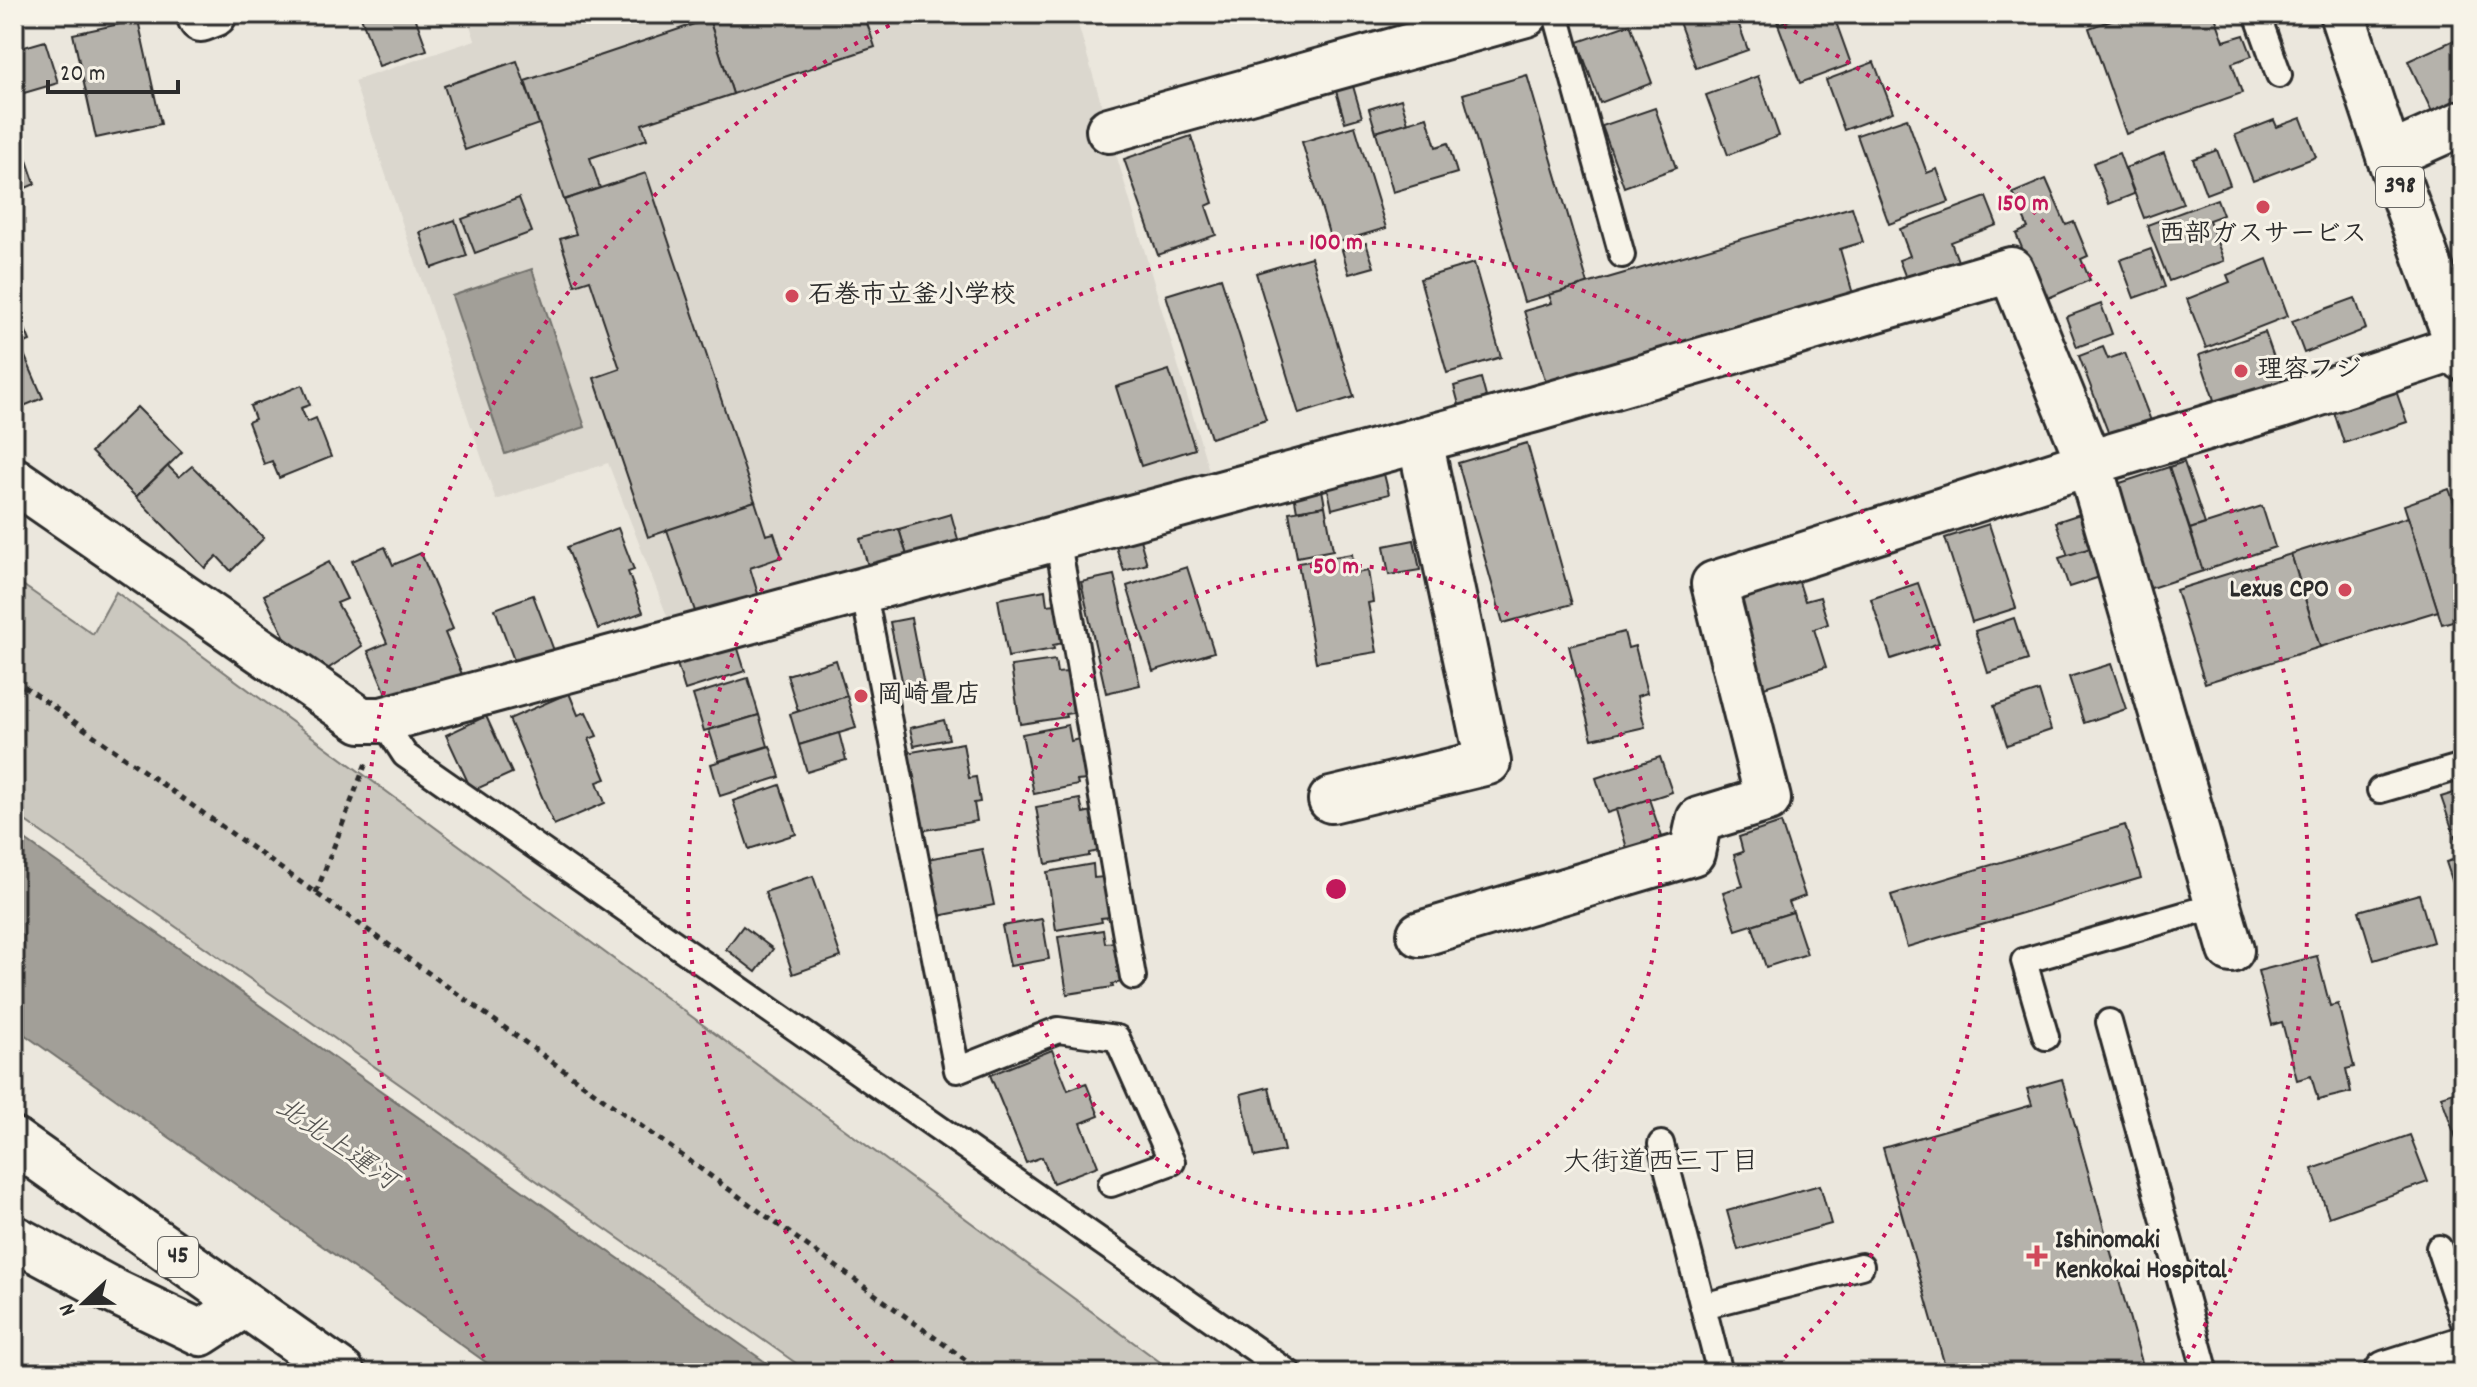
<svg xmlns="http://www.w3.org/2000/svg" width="2477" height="1387" viewBox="0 0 2477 1387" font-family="Dekko,'Klee One',sans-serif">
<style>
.built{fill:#dbd7ce}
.green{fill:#cbc8bf;stroke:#7b7a75;stroke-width:2}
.water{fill:#a29f98;stroke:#72716c;stroke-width:2}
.building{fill:#b5b2ab;stroke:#2b2b2b;stroke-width:2}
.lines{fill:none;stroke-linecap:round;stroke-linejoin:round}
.service-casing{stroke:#2b2b2b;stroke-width:30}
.minor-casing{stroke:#2b2b2b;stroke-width:50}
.tertiary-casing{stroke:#2b2b2b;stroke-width:50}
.trunk-casing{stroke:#2b2b2b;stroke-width:50}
.path{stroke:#2b2b2b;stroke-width:5;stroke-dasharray:6 6;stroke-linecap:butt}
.service{stroke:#f7f3e8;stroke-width:24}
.minor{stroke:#f7f3e8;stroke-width:44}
.tertiary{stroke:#f7f3e8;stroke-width:44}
.trunk{stroke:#f7f3e8;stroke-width:44}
.ring{fill:none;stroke:#c2185b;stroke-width:4;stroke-dasharray:4 8}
.poi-dot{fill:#d1495b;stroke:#f7f3e8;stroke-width:3}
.labels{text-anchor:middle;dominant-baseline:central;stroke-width:6;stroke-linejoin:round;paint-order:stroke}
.shield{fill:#f7f3e8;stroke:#686764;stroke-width:2}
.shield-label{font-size:24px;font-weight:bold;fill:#2b2b2b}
.poi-label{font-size:26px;font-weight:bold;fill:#2b2b2b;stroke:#f7f3e8;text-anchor:start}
.water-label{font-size:28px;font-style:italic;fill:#555451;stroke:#f7f3e8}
.neighbourhood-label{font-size:28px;fill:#2b2b2b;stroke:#f7f3e8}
.centre{fill:#c2185b;stroke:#f7f3e8;stroke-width:4}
.ring-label{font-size:24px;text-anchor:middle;font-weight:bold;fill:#c2185b;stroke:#f7f3e8;stroke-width:6;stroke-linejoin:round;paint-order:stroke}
</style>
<rect width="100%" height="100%" fill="#ebe7dd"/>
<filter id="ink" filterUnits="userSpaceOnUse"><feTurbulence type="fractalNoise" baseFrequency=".0125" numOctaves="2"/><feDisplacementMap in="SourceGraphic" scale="16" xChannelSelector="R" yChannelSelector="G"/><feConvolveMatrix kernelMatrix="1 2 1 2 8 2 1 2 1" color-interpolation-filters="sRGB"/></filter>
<g filter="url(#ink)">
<polygon class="built" points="466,14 1075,14 1212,481 672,629 608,463 496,500 354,81 475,40"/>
<polygon class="green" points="14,579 93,634 116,592 1175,1373 810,1373 14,813"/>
<g class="water">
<polygon points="532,269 585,427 505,454 452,296"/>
<polygon points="14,831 14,832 781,1373 501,1373 14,1027"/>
</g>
<g class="building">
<polygon points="360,14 414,14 427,50 379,66"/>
<polygon points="725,14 864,14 875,47 733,94 709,19"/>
<polygon points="1676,14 1735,14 1748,50 1696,68"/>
<polygon points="1775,14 1807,14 1778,24"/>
<polygon points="1807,14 1833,14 1851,64 1800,83 1778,24"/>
<polygon points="2128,14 2214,14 2224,41 2244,35 2252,56 2232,63 2242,93 2126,134 2089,28"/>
<polygon points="709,19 733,94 642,124 647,139 590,158 600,188 564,200 525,81"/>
<polygon points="138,20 161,124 96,138 73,34"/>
<polygon points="1630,24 1652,83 1600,103 1578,42"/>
<polygon points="2463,36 2463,100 2433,114 2408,61"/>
<polygon points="45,41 58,83 14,96 14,50"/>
<polygon points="517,61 539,124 465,150 444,86"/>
<polygon points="1874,62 1893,112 1844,130 1826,80"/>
<polygon points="1527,75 1588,284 1524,302 1463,94"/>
<polygon points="1758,76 1779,136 1728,155 1706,95"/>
<polygon points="1353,86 1362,117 1345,122 1336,91"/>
<polygon points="1401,99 1408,123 1376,132 1369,109"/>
<polygon points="1655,108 1676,168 1624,187 1602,126"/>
<polygon points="1427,117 1436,147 1448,143 1457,173 1393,192 1376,132"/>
<polygon points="1907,118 1927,173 1937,169 1949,202 1889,224 1857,135"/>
<polygon points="2301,118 2316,157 2253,181 2235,135 2274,120 2277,127"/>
<polygon points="14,122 35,184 14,193"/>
<polygon points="1355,126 1386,228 1332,244 1302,142"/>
<polygon points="1191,136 1213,203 1206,206 1216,235 1158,255 1124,159"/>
<polygon points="2217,150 2230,185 2206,194 2193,159"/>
<polygon points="2119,153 2134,194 2109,204 2093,163"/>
<polygon points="2164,153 2183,204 2144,218 2125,168"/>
<polygon points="646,173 755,501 648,537 594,378 620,369 590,280 575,285 560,239 576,234 564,200"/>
<polygon points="2046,179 2066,225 2074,222 2088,256 2081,259 2090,280 2039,302 2032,271 2016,234 2028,228 2013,193"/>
<polygon points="1986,197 1997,225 1951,242 1962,272 1908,283 1899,260 1910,256 1900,229"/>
<polygon points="519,198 532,232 475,253 462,219"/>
<polygon points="2217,199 2223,215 2209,220 2224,261 2169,281 2147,225"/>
<polygon points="1852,207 1863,242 1840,249 1853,294 1546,383 1524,311 1552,303 1549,295"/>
<polygon points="455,220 467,256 432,268 420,232"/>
<polygon points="1366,243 1374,267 1349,274 1342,250"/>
<polygon points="2151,249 2165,287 2134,298 2120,260"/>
<polygon points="1311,257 1354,397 1299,414 1256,273"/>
<polygon points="2267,259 2288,316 2206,348 2187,299 2230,282 2227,275"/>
<polygon points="1474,263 1501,357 1447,373 1420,279"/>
<polygon points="1221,278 1266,420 1211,438 1166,295"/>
<polygon points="2355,298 2366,329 2304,353 2292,321"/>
<polygon points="14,302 30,341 20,345 43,398 14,410"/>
<polygon points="2101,304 2112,334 2077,347 2066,317"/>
<polygon points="2265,332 2285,389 2218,412 2199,355"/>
<polygon points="2103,347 2108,359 2125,353 2151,421 2110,437 2079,356"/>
<polygon points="1169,370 1195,449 1141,466 1116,387"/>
<polygon points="1481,378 1490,412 1463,420 1454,386"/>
<polygon points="302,385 310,405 301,408 307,422 316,418 331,457 279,478 272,461 264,464 248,422 255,419 250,406"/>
<polygon points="2395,388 2407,422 2344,443 2333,409"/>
<polygon points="137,407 182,452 136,497 91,452"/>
<polygon points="1527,443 1572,604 1503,623 1458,463"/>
<polygon points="2184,462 2205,524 2190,529 2169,467"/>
<polygon points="168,466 179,477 192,466 264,538 231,571 217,556 205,568 136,497"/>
<polygon points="2169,467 2203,571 2142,591 2108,487"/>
<polygon points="1383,470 1389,494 1332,509 1327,485"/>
<polygon points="1321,484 1325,506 1297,511 1293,488"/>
<polygon points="2449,489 2463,526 2463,618 2442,624 2404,505"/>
<polygon points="755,501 766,535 774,533 782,557 750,568 759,597 697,617 667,530"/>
<polygon points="1325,506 1333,550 1297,557 1289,512"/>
<polygon points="2262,506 2275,547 2203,571 2190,529"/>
<polygon points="2086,512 2097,546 2068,556 2056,522"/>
<polygon points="951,514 959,543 908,559 899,529"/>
<polygon points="2408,517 2438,611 2320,647 2291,554"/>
<polygon points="1989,524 2016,608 1972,622 1945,538"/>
<polygon points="618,528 634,570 628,572 643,612 598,629 567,547"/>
<polygon points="899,529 908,559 869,569 860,539"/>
<polygon points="1139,536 1147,564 1124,571 1115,544"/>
<polygon points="1414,540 1420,570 1389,575 1384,546"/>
<polygon points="2097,546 2106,575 2069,587 2059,558"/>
<polygon points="385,547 393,565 421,553 453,629 445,633 464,679 393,710 368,651 387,643 352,561"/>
<polygon points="1352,554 1355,573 1368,571 1373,602 1368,603 1377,652 1316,662 1298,563"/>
<polygon points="2291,554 2320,647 2205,683 2176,590"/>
<polygon points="329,562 347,599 337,603 362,646 326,670 288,644 264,595"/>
<polygon points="1187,567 1214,652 1153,671 1127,586"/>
<polygon points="1114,575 1140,685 1106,693 1081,582"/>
<polygon points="1798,579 1805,601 1820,597 1828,624 1814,629 1826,667 1761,688 1732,601"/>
<polygon points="1918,583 1939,643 1891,659 1871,599"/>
<polygon points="1045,590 1047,605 1056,604 1063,643 1053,645 1054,649 1008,657 998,599"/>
<polygon points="533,595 556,656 518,671 495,609"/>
<polygon points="911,618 924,686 904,690 890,622"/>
<polygon points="2014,618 2028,660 1988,673 1975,631"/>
<polygon points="1624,632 1628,648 1635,646 1647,693 1637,696 1645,727 1592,739 1569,646"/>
<polygon points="735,639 745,671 685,690 675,657"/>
<polygon points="836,660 847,696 798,711 787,675"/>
<polygon points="1055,660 1057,673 1067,672 1073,713 1065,714 1066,717 1020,724 1011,666"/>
<polygon points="2111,664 2126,709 2084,723 2069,677"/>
<polygon points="748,678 759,715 704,731 693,695"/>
<polygon points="2039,691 2051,730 2007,745 1994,706"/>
<polygon points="569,693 578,715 586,712 597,736 589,739 606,779 597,782 605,803 554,825 509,719"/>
<polygon points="847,696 856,728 799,745 790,714"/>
<polygon points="759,715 768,746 719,761 709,730"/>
<polygon points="486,716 512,773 472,791 446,735"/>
<polygon points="944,720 949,739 914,746 910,728"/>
<polygon points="1068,725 1071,741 1079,739 1087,780 1077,781 1078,785 1034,794 1022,734"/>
<polygon points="839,733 846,760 807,772 799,745"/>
<polygon points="963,743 969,778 976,777 980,802 974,803 977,821 920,831 906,753"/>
<polygon points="770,746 780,777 720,796 711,764"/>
<polygon points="1660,757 1672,792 1607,813 1596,778"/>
<polygon points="780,785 796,834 749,849 733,801"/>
<polygon points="2463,790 2463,893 2457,895 2446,862 2462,857 2441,797"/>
<polygon points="1080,799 1083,813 1092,811 1099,851 1089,853 1089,856 1046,864 1036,807"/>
<polygon points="1649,799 1663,840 1628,852 1616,810"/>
<polygon points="1781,823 1805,896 1789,902 1793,912 1736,930 1723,892 1743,886 1734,855 1743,852 1739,837"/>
<polygon points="2125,825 2141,878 1907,947 1891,895"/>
<polygon points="982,849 994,905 938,916 927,859"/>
<polygon points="1093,864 1094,878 1104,877 1111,917 1101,918 1102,922 1056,930 1047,872"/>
<polygon points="813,876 841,957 793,974 765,892"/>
<polygon points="2419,894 2433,942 2374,960 2359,911"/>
<polygon points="1793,912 1807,954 1766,967 1752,925"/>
<polygon points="1042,919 1049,959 1010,966 1002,926"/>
<polygon points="743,926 773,949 756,972 726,949"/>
<polygon points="1103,930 1105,943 1116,942 1122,982 1112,984 1113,987 1067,994 1058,937"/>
<polygon points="2317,956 2330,1006 2338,1004 2354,1067 2346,1069 2351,1092 2318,1100 2311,1076 2297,1080 2282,1022 2272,1025 2258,971"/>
<polygon points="1052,1050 1068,1090 1086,1083 1099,1116 1081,1123 1098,1166 1053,1183 1042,1157 1026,1163 990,1075"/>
<polygon points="2062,1079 2145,1373 1947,1373 1883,1148 2032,1105 2027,1089"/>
<polygon points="1269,1087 1284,1151 1255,1157 1241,1094"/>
<polygon points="2463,1089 2463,1158 2441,1096"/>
<polygon points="2410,1135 2428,1182 2329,1217 2312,1169"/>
<polygon points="1820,1185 1831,1224 1738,1250 1727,1211"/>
<polygon points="14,1346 29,1373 14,1373"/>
</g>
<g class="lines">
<defs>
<g id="service">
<polyline points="1556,14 1622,255"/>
<polyline points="2257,14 2279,75"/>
<polyline points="1057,537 1133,977"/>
<polyline points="863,589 957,1070 1058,1030 1117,1038 1172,1162 1111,1184"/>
<polyline points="382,720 405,755 1289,1373"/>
<polyline points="2380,790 2463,766"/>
<polyline points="2109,1022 2206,1373"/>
<polyline points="2046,1037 2024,961 2218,905"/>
<polyline points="1661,1144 1720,1373"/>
<polyline points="2439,1248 2463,1320"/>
<polyline points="1703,1306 1861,1266"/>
</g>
<g id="minor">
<polyline points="199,14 201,19 214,14"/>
<polyline points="1109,130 1526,14"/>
<polyline points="2389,156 2463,123"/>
<polyline points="14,480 361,720 382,720 1535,409 2011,270 2089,463 2280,406 2459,347"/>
<polyline points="1331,800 1488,762 1420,440"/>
<polyline points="1420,934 1692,853 1699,820 1768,799 1714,584 2089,463 2231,950"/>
<polyline points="14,1238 113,1291 201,1333 244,1305"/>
</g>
<polyline id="tertiary" points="2387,1373 2463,1349"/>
<g id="trunk">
<polyline points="2342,14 2389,156 2463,358"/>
<polyline points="14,1141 342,1373"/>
</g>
</defs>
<use href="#service" class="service-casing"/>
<use href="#minor" class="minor-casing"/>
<use href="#tertiary" class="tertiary-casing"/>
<use href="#trunk" class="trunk-casing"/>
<g class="path">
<polyline points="14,679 444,984 984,1373"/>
<polyline points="316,893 366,763"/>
</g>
<use href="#service" class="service"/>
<use href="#minor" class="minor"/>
<use href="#tertiary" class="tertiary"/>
<use href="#trunk" class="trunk"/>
</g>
</g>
<g class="ring">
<circle cx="1336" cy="889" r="324"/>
<path d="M902 1371A648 648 0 1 1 1770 1371"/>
<path d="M490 1368A972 972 0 0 1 910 15M1762 15A972 972 0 0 1 2182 1368"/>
</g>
<g class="poi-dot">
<circle cx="2263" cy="207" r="8"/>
<circle cx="792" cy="296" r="8"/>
<circle cx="2241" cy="371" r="8"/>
<circle cx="2345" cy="590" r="8"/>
<circle cx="861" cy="696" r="8"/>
<path d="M2033 1244h8v8h8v8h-8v8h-8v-8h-8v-8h8z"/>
</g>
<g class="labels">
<g class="shield">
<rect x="2376" y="167" width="48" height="40" rx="6"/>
<rect x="158" y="1237" width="40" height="40" rx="6"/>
</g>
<g class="shield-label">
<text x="2400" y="187">398</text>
<text x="178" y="1257">45</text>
</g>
<g class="poi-label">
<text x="2263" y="235" text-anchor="middle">西部ガスサービス</text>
<text x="808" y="296">石巻市立釜小学校</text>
<text x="2257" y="371">理容フジ</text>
<text x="2329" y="590" text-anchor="end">Lexus CPO</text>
<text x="877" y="696">岡崎畳店</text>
<text x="2055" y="1241">Ishinomaki<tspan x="2055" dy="30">Kenkokai Hospital</tspan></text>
</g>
<g class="water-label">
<text transform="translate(335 1146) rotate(35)">北北上運河</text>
</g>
<g class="neighbourhood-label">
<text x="1661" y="1165">大街道西三丁目</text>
</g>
</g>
<circle cx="1336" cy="889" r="12" class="centre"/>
<g class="ring-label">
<text x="2023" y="210">150 m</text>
<text x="1336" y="249">100 m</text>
<text x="1336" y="573">50 m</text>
</g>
<rect width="2477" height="1387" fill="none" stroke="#f7f3e8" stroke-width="48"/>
<rect x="24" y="24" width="2429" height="1339" fill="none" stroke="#2b2b2b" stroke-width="3" filter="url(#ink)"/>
<g transform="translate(84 1303) rotate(248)" stroke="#f7f3e8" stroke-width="6" paint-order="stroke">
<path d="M0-6L14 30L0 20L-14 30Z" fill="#2b2b2b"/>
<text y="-12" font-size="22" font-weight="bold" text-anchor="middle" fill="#2b2b2b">N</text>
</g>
<path d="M48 80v12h130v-12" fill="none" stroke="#2b2b2b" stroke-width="4"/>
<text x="60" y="80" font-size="24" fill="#2b2b2b" stroke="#f7f3e8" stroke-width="6" paint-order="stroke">20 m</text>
</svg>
